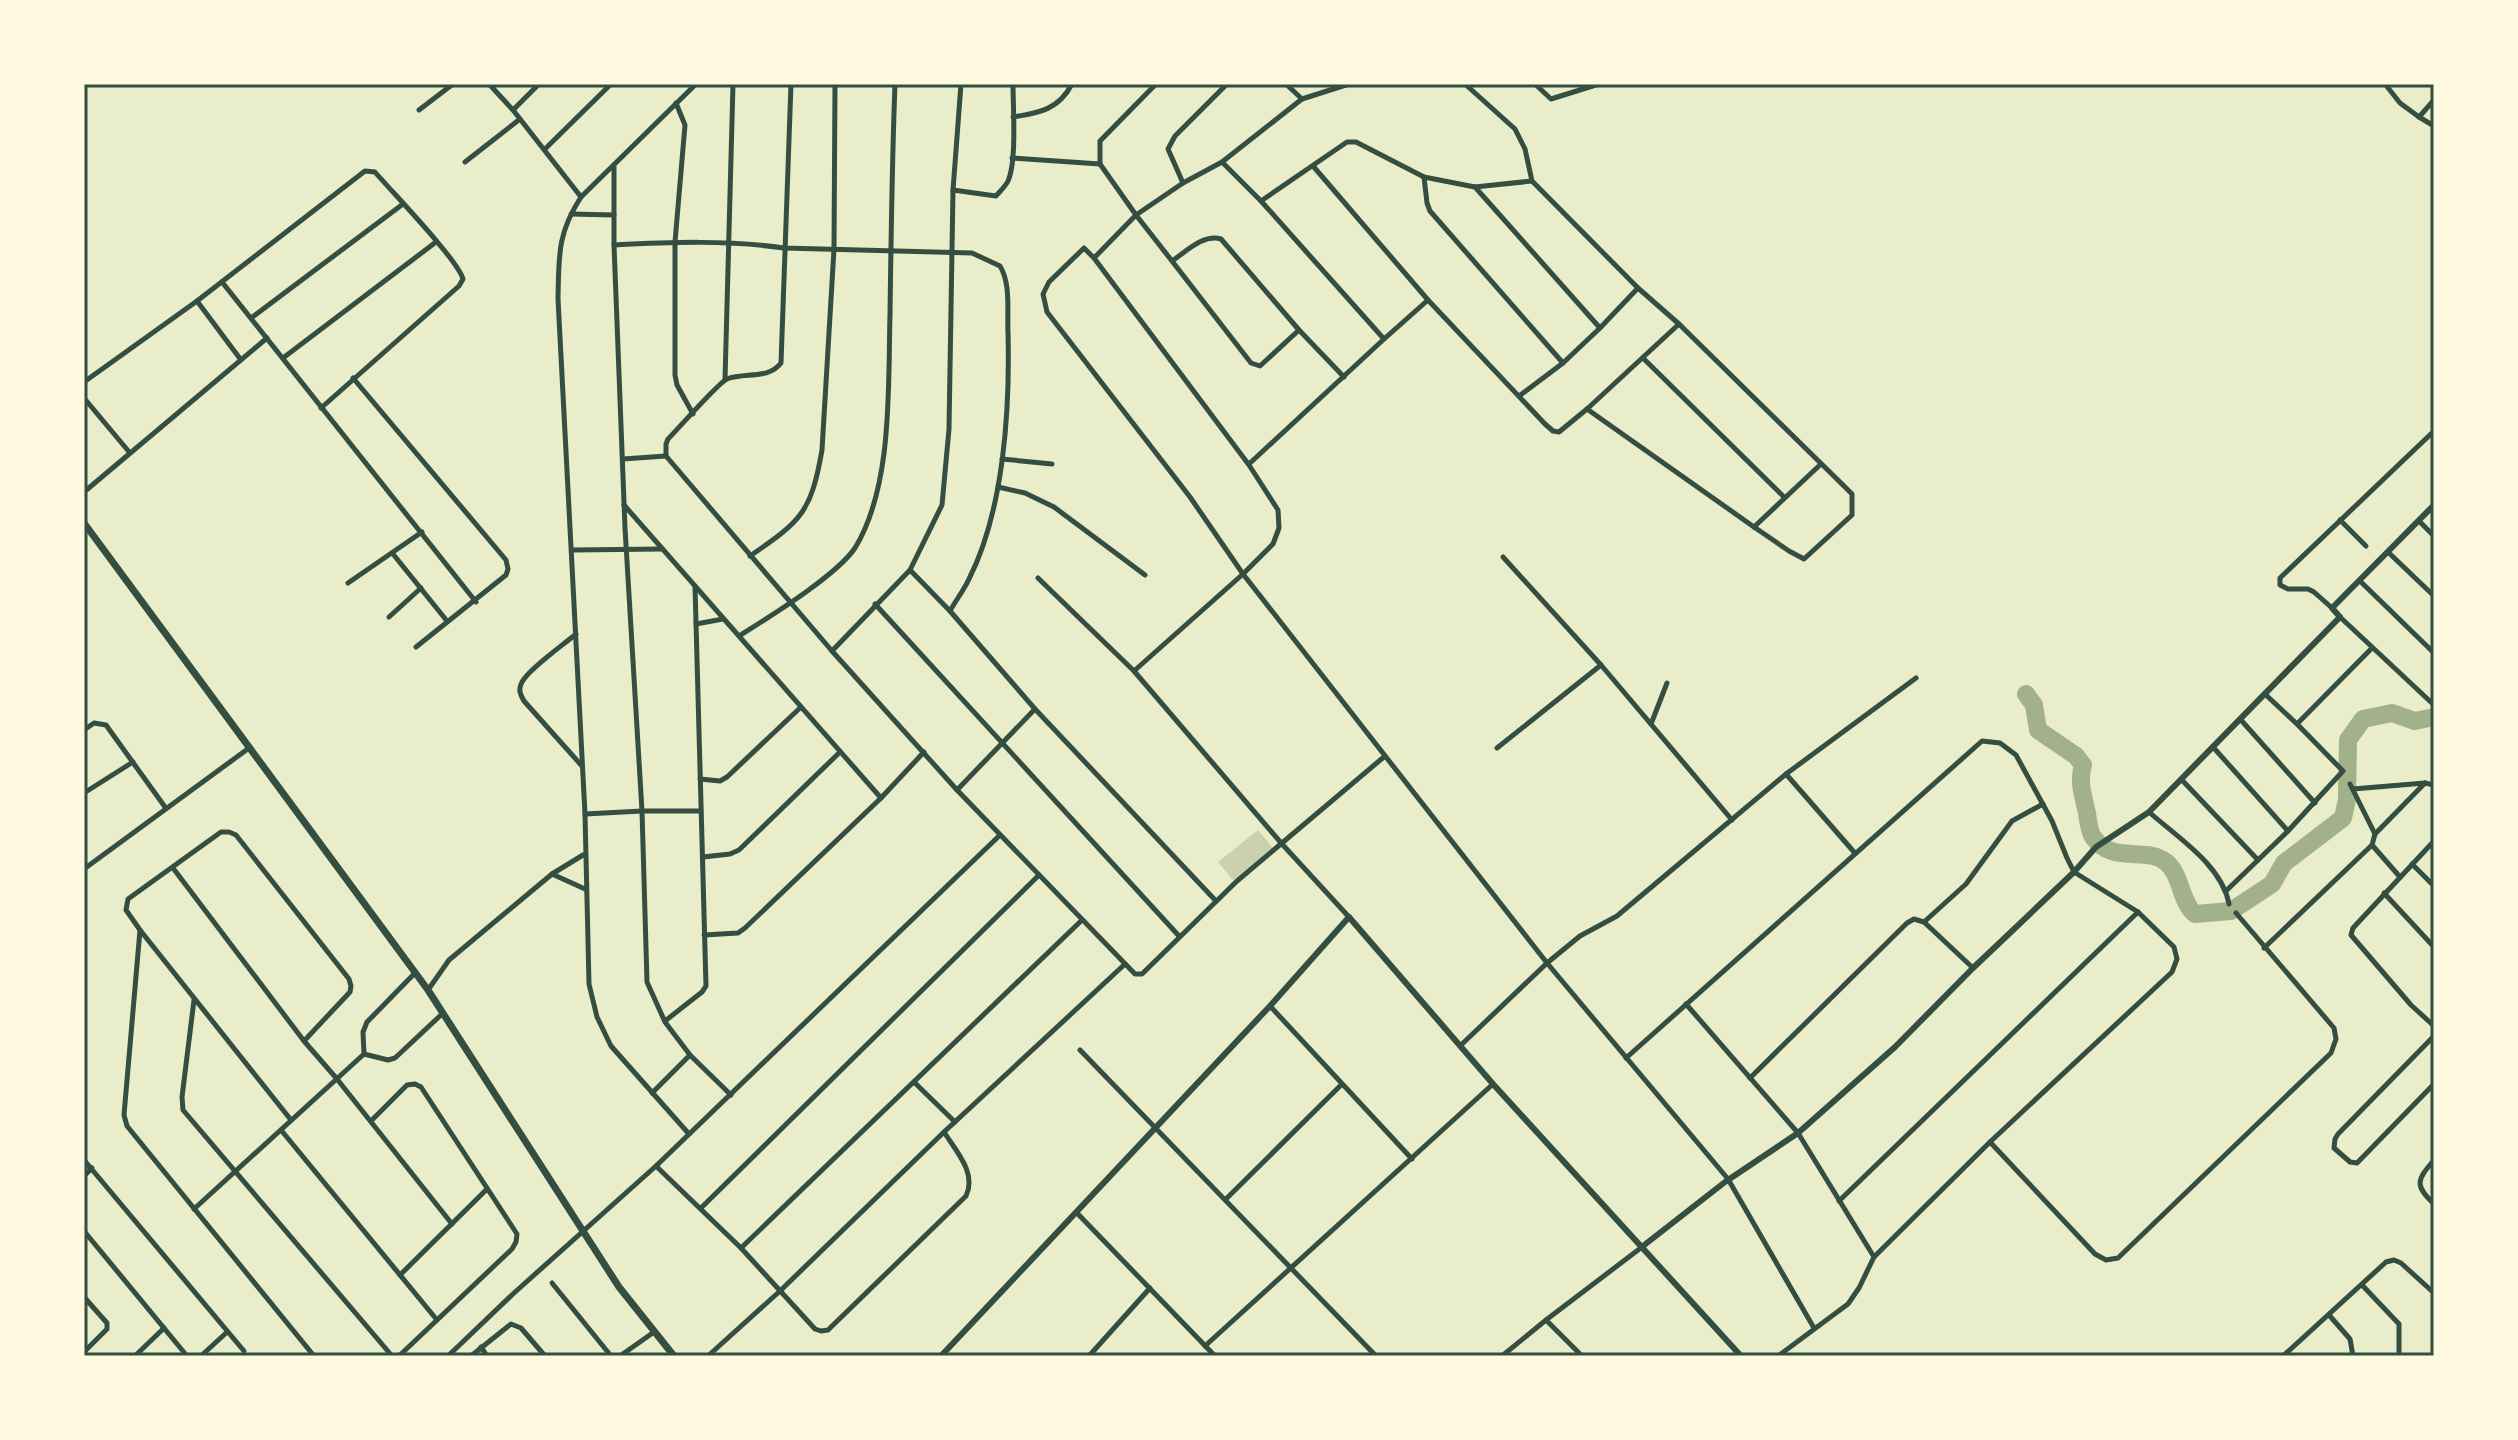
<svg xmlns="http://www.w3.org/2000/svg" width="2518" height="1440" viewBox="0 0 2518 1440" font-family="'DejaVu Sans',sans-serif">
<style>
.green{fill:#cad2ad}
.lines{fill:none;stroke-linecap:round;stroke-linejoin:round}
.river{stroke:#a3b18a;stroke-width:18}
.minor{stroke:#344e41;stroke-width:5}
.tertiary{stroke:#344e41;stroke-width:6}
.secondary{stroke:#344e41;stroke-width:7}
.neatline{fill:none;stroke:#344e41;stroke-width:3}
</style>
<rect width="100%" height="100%" fill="#e9edc9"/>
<polygon class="green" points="1258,830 1273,848 1233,880 1218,862"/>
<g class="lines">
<path class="river" d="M2026,694L2034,705L2038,730L2076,756L2083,765C2078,782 2083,795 2087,813C2088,820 2089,831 2093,837C2112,865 2147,846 2166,862C2182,875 2180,902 2195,914L2231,911L2272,884L2284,863L2343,818L2347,799L2348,740L2363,719L2392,713L2415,721L2434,717"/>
<g class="minor">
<polyline points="489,84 513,110 581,197"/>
<path d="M791,84L781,363C768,380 745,372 727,379C718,383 679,428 668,439L666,444V456L832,651L957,790L1135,974H1142L1237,881L1385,756"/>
<polyline points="1156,84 1100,141 1100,164 1136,215 1183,183"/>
<polyline points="1286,84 1302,99"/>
<polyline points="1349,84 1302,99 1222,162 1261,201 1347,142 1356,142 1424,177 1475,187 1532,181"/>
<polyline points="1535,84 1551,99 1599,84"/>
<polyline points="2385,84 2400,103 2419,117 2434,100"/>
<polyline points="676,103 685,125 675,242 675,375 677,385 693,414"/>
<polyline points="419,110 453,84"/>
<polyline points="513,110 539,84"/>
<path d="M1013,117C1040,113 1059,109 1072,84"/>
<polyline points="2419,117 2434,126"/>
<polyline points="545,149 611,84"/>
<polyline points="1012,158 1100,164"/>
<polyline points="465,162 520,119"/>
<polyline points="1222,162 1183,183 1168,149 1175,136 1227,84"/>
<polyline points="1313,166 1428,300 1545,424 1553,431 1559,432 1587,409 1679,324 1638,288 1532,181 1525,149 1515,129 1465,84"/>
<polyline points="614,167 614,245 625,528 642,811 647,982 665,1022 690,1055 731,1095"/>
<polyline points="1424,177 1427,203 1430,211 1563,363 1600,328 1638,288"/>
<polyline points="1475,187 1600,328"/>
<path d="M953,190L996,196C1000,191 1005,187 1008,181C1017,161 1013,107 1013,84"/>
<polyline points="1261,201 1384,339"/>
<polyline points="571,214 614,215"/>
<path d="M614,245C671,242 728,240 784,248L972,253L1000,266C1011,284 1007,311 1008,332C1010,409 1004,510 969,579C964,590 956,600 950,611"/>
<polyline points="1094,258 1084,248 1049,282 1043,294 1047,312 1190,497 1243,574 1134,671"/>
<polyline points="1172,261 1251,363 1260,366 1299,330"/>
<polyline points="222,282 476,602"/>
<polyline points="197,301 241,360"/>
<polyline points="251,318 403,204"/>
<polyline points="283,358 436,242"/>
<polyline points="1643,358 1784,497"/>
<path d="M1344,377L1299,330L1221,239C1203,234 1187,251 1172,261L1136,215L1094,258L1249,465L1278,510L1279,528L1273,544L1243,574L1547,963L1728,1179L1814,1328"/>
<polyline points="353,378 506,560 508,569 506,575 416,647"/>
<polyline points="725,380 733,84"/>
<path d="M84,382L197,301L365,171L375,172C392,192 458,260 463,279L459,286L321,408"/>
<polyline points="1519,396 1563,363"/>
<polyline points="84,398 130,453"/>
<polyline points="1587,409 1754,527 1789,551 1804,559 1852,515 1852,494 1845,487 1679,324"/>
<polyline points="623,459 666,456"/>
<polyline points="1002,459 1052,464"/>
<polyline points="1249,464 1384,339 1428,300"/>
<polyline points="998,487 1025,493 1054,507 1145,575"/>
<polyline points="84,492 267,338"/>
<polyline points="624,505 881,798"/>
<polyline points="2340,520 2366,546"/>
<polyline points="2419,521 2434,536"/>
<polyline points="1754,527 1821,464"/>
<polyline points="573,550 662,549"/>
<polyline points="2388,552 2434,596"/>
<polyline points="393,554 447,621"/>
<path d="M750,556C801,521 811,513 822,450L834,249L835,84"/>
<polyline points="1503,557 1601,665 1732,820"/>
<polyline points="910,570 950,611 1035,709 1216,901"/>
<polyline points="1038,578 1134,671 1282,844 1349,917"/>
<polyline points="2360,581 2434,653"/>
<polyline points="348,583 422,532"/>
<polyline points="875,604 1179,936"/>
<polyline points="2332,608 2314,592 2308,589 2288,589 2280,585 2280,578 2434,431"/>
<polyline points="389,617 421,588"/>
<polyline points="2340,617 2434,705"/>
<polyline points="696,624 723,619"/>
<path d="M576,634C563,645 529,669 522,682C518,689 520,694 524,701L582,766"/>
<path d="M739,636C769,617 836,576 855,548C893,486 888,386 890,315C891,238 892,161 895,84"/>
<polyline points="832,651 910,570 942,505 949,429 953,190 961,84"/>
<polyline points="2266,695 2297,724 2372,648"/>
<polyline points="2241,720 2315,803"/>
<polyline points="1651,724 1667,683"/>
<polyline points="84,730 94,723 106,725 165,807"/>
<polyline points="2213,747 2288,831"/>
<polyline points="1497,748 1601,665"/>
<polyline points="1786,774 1854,852"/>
<polyline points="700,779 720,781 727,777 801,707"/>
<polyline points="2181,779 2258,860"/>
<polyline points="2350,784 2375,834"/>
<polyline points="2353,789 2425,783 2434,785"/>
<polyline points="957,790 1035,709"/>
<polyline points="84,793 133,762"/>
<path d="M2149,812C2177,837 2222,865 2229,904"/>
<polyline points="585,814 642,811 701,811"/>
<polyline points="2434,841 2353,928 2351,935 2411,1005 2434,1026"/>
<polyline points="703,857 730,854 739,850 840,752"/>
<polyline points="2412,864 2434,886"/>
<polyline points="173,868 304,1041 337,1079 452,1224"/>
<polyline points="84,869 249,748"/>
<polyline points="552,874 585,889"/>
<polyline points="2400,877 2372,845 2375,834 2425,783"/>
<polyline points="2227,890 2288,831 2343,771 2297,724"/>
<polyline points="2384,893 2434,947"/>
<polyline points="1924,922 1966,884 2012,821 2043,804"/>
<polyline points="140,930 124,1115 127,1126 314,1356"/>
<polyline points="704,935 738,933 745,928 881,798 924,752"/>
<polyline points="2264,948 2372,845"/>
<polyline points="415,973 367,1022 363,1032 364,1054 388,1060 395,1058 442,1014"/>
<polyline points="428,990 449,960 552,874 583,855"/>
<polyline points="194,1000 182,1097 183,1110 392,1356"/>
<polyline points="1686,1004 1798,1133 1874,1257"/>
<polyline points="1270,1006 1412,1159"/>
<polyline points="665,1021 702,992 706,986 695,586"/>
<polyline points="2434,1036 2338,1134 2335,1139 2334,1148 2350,1162 2357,1163 2434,1084"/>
<polyline points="1460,1046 1547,963 1580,936 1617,916 1786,774 1916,678"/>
<polyline points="1080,1050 1376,1356"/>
<polyline points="1626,1058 1982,741 2000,743 2016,755 2052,821 2067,858 2074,872 2138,912 2174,947 2177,959 2172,972 1990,1142 1874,1257 1859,1288 1848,1304 1778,1356"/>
<polyline points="1750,1078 1907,923 1914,919 1924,922 1973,968"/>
<polyline points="914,1082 955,1122"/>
<polyline points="652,1093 690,1055"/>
<polyline points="291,1120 140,930 126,910 128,899 221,832 229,832 236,835 349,979 351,986 350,992 304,1041"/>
<polyline points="371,1121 407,1085 415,1084 421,1087 517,1234 516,1242 512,1249 399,1356"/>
<polyline points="281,1130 437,1320"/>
<path d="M689,1134L611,1046L597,1017L589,984L585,814L558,299C559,256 557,234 581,197L696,84"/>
<polyline points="1990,1142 2095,1254 2106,1260 2118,1258 2331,1053 2336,1039 2334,1028 2236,913"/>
<polyline points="84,1160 244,1351"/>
<path d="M2434,1160C2417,1180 2414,1185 2434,1204"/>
<path d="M656,1166L741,1248L815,1329L821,1331L828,1330L966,1196C977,1173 956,1151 944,1132"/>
<polyline points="84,1176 92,1168"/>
<polyline points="1226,1199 1341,1085"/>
<polyline points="1839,1201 2138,912"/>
<polyline points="701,1208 1039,875"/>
<polyline points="194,1209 364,1054"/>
<polyline points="1077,1213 1215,1356"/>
<polyline points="84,1231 187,1356"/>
<polyline points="741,1248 1082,920"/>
<polyline points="400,1275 487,1189"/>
<polyline points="552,1283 611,1356"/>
<polyline points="2362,1285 2399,1324 2399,1356"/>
<polyline points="84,1297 107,1323 107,1329 84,1352"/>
<polyline points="2329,1315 2350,1339 2353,1356"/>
<polyline points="1205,1346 1493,1084"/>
<polyline points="481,1347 487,1356"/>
<polyline points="135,1356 164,1328"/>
<polyline points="201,1356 226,1333"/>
<polyline points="448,1356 514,1293 656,1166 999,836"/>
<polyline points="471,1356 511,1324 521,1328 545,1356"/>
<polyline points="620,1356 654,1332"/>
<polyline points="708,1356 780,1291 944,1132 1125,964"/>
<polyline points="1089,1356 1150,1288"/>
<polyline points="1502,1356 1546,1320"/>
<polyline points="1582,1356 1546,1320 1642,1247"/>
<polyline points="2283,1356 2386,1262 2394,1260 2401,1263 2434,1293"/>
</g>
<g class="tertiary">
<polyline points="1643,1246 1725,1182 1798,1133 1895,1047 1973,968 2074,872 2096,847 2149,812 2340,617 2332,608 2434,505"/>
<polyline points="941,1356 1270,1006 1349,917 1493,1084 1741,1356"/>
</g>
<polyline class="secondary" points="84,523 428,990 619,1287 674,1356"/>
</g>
<rect width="2518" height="1440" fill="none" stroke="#fefae0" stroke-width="172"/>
<rect x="86" y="86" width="2346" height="1268" class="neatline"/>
</svg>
